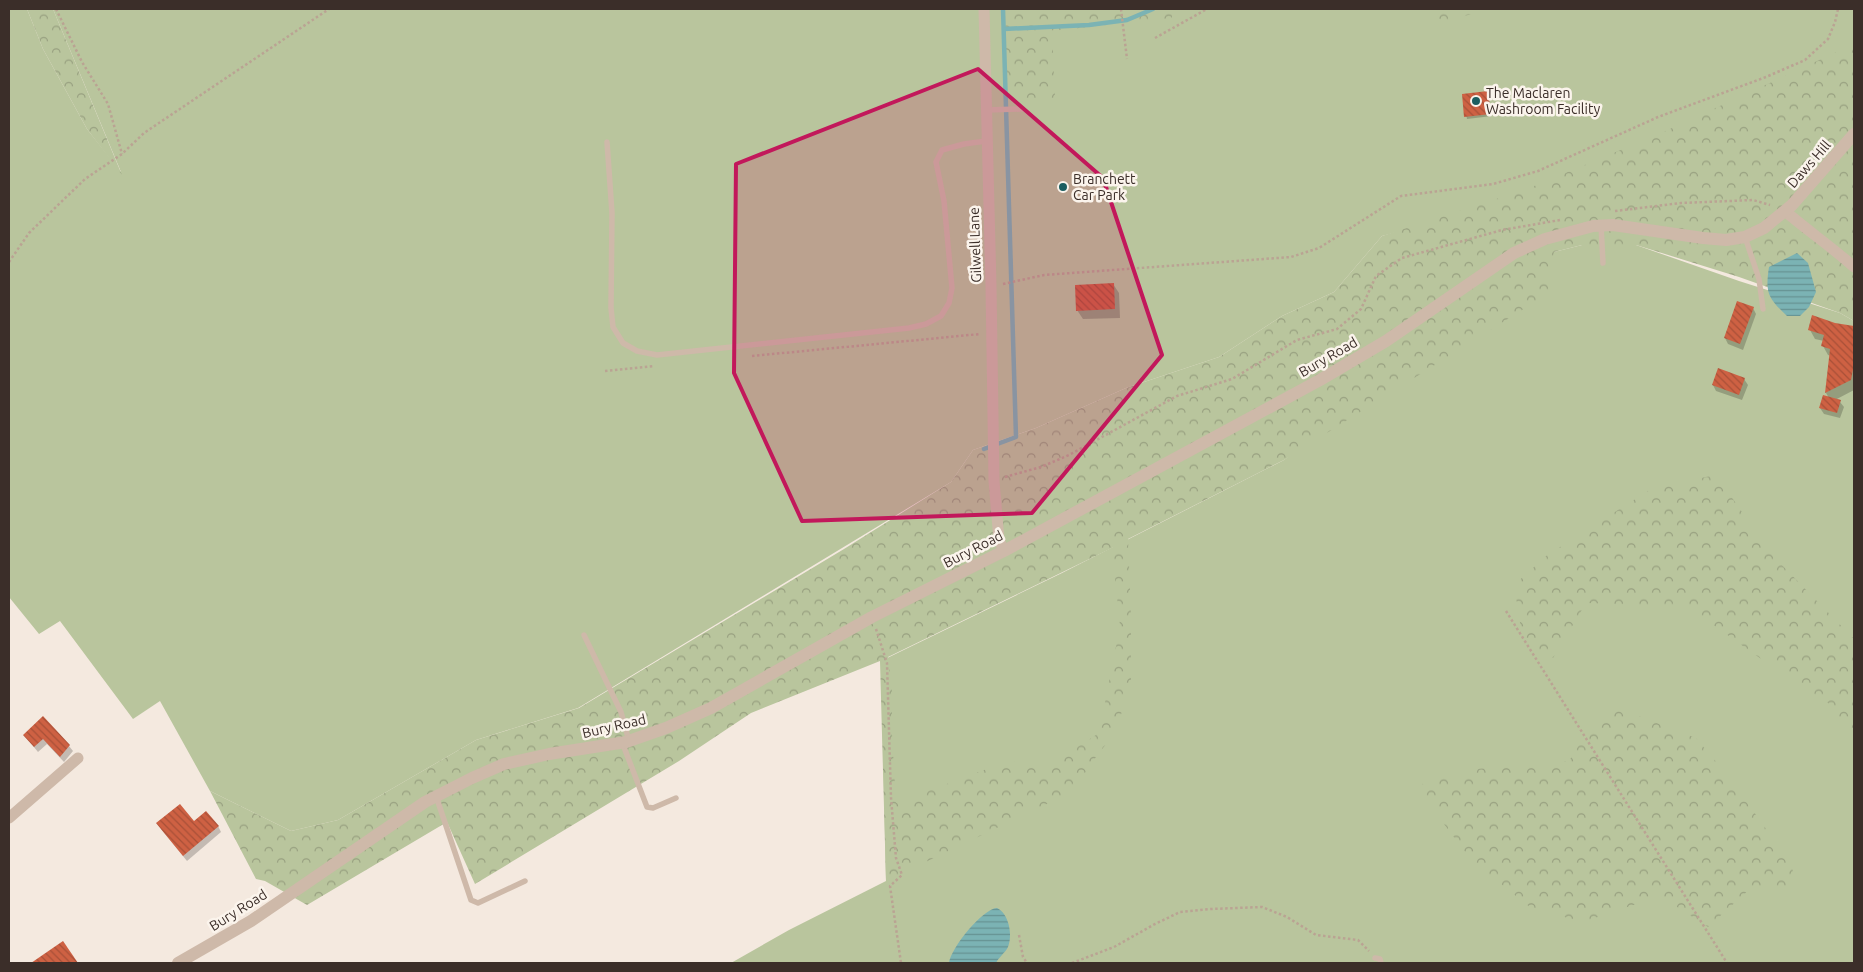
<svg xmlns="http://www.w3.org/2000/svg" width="1863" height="972" viewBox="0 0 1863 972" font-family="Ubuntu,sans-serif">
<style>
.green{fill:#b9c59d}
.forest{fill:url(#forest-crowns);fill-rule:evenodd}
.water{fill:url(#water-rules)}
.shadow{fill:#0003}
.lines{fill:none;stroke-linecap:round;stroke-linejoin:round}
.stream{stroke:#7bb3b4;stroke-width:4.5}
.building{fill:url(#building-back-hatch)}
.path{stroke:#baa393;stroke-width:2.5;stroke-dasharray:2.5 2.5;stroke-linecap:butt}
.service{stroke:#ceb9a9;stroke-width:5.5}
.minor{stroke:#ceb9a9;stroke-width:11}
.tertiary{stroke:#ceb9a9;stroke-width:12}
.marked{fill:#c2185b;fill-opacity:0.2;stroke:#c2185b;stroke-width:4;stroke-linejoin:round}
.poi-dot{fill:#1b5d60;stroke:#fbf4ec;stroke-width:2}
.labels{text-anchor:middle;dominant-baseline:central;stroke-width:5;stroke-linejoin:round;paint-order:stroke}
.poi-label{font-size:14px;fill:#3b2e29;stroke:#fbf4ec;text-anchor:start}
.street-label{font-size:14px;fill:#3b2e29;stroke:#fbf4ec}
</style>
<defs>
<pattern id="forest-crowns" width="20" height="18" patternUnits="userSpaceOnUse" patternTransform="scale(1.25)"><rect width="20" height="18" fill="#b9c59d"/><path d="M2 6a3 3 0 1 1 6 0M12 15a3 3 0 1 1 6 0" fill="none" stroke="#98a080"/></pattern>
<pattern id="water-rules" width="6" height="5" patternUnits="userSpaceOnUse" patternTransform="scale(1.25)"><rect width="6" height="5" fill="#7bb3b4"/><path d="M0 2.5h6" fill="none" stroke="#669292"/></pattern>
<pattern id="building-back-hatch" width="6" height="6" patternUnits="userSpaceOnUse" patternTransform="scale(1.25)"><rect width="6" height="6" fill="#ce6143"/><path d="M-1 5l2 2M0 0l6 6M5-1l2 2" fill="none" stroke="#a85038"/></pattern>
</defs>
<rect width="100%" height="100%" fill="#f4e9df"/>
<g class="green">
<polygon points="9,9 27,9 43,49 87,129 121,172 53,9 1854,9 1854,112 1382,236 1334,292 1282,316 1219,357 1126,388 1036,428 973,450 951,482 578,708 476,740 338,820 291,831 210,791 160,701 133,719 60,621 39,634 9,597"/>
<polygon points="1582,245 1636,245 1739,281 1840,313 1854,321 1854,963 731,963 789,930 886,881 881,661 1062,573 1284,460 1554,252"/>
</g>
<g class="forest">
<polygon points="27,9 53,9 122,175 87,129 43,49"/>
<polygon points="1005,9 1172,9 1172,18 1052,31 1055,98 1006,102"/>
<path d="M1423,9H1479C1475,13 1471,14 1465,16C1445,23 1440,22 1423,9Z"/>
<path d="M1854,44V321L1840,313L1739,277L1636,245H1582L1554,252L1549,293L1284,460L1128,539L1131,615V680L1116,732L1098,754L1081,779L1080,788L886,881L880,661L751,713L679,761L475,884L447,822L307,905L265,881L256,879L210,791L291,831L338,820L476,740L579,708L844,549L951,482L973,450L1036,428L1126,388L1219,357L1282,316L1334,292L1382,236L1527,189L1659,134ZM1114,547L1113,558L1120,626L1099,733L1048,766L1008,761L896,803L892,734V686L888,657Z"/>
<polygon points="1716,475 1773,556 1854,639 1854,741 1831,705 1771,666 1688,607 1586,603 1553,658 1524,648 1514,585 1546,556 1654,487"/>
<polygon points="1618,708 1696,738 1729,777 1791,864 1797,887 1751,888 1708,927 1660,896 1583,922 1531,908 1472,861 1415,786 1476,769 1569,761 1592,723"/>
</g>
<g class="water">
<path d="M1797,253L1808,263L1816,292L1809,307L1800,316H1787C1768,298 1765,293 1769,267Z"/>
<path d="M997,908C1009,913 1013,936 1008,947C1005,953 999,957 996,963H949C951,948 982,909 997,908Z"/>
</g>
<g class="shadow">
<polygon points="1487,92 1492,116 1467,119 1463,95"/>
<polygon points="1113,284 1119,293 1120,318 1083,319 1077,310"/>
<polygon points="1753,308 1756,314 1743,350 1728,344 1725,338"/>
<polygon points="1835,325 1854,327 1854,390 1835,400 1840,402 1844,407 1840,418 1824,414 1820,408 1829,398 1826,393 1831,356 1828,355 1823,346 1824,341 1815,339 1810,330"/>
<polygon points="1744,379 1748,385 1742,400 1716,391 1713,385"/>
<polygon points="43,718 69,746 73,751 64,762 47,744 38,752 24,735"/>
<polygon points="193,823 218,826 221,832 187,861 161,829"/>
</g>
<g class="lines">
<g class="stream">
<polyline points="1004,29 1089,25 1127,20 1153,9"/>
<polyline points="984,449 1016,437 1003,9"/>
</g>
</g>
<g class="building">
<polygon points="1488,91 1491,114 1464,117 1462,94"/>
<polygon points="1114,283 1115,309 1076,311 1075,285"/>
<polygon points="1737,301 1754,307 1740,344 1724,338"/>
<polygon points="1812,315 1835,323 1854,326 1854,364 1851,380 1825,393 1830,349 1821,346 1824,335 1808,330"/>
<polygon points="1718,368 1745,378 1739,395 1712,385"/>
<polygon points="1823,395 1841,400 1837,413 1819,408"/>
<polygon points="43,716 70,745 60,757 43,739 34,747 23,735"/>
<polygon points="180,804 194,821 206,811 219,826 183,856 156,823"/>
<polygon points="63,941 78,963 31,963"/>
</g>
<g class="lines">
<g class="path">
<polyline points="56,9 82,62 108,104 122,154"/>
<polyline points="1121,9 1127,59"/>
<polyline points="1155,38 1207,9"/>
<polyline points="1615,211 1681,203 1753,200 1770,205"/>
<polyline points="9,262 29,233 85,179 122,154 144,133 329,9"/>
<polyline points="1003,284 1044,275 1291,257 1319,248 1401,196 1493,184 1538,171 1658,117 1766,77 1805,60 1828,39 1835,22 1838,9"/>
<polyline points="752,356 980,334"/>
<polyline points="605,371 654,366"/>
<polyline points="1005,477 1041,467 1069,455 1177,396 1232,379 1297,340 1337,329 1361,309 1376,276 1402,258 1502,230 1560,220"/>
<polyline points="1506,611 1727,963"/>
<polyline points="876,629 887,663 891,798 896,858 902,875 890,886 901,963"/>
<polyline points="1019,935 1023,957 1027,963"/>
<polyline points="1072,963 1114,947 1155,924 1180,912 1211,909 1262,907 1287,917 1316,935 1358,940 1369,951"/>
</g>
<g class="service">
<polyline points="986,110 1022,109"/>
<polyline points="607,142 612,213 611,308 613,327 623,343 637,351 657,355 909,328 926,324 941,316 949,303 952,288 944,201 936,162 942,150 964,144 986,141"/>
<polyline points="1601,225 1603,263"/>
<polyline points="1745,237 1759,279 1763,309"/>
<polyline points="584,635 621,712 629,741"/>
<polyline points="622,742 647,807 653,808 676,798"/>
<polyline points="436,796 471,900 478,903 525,881"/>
<polyline points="1375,958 1380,959 1381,963"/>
</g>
<g class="minor">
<polyline points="984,9 991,286 994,481 999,540 1004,551"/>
<path d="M1785,211C1808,231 1832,247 1854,267"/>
<polyline points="9,818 78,758"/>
</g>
<polyline class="tertiary" points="178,963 251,921 425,802 472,778 504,764 549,754 626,742 666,728 711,708 872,617 1004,551 1320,380 1386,341 1514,253 1545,239 1593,226 1613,225 1703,238 1726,240 1745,237 1764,228 1792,205 1854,134"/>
</g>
<path class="marked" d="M978,69L1103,178L1162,355L1032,513L802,521L734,373L736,164Z"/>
<g class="poi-dot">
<circle cx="1476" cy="101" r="5"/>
<circle cx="1063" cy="187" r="5"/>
</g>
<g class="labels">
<g class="poi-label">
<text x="1486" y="93">The Maclaren<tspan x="1486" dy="16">Washroom Facility</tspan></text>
<text x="1073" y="179">Branchett<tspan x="1073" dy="16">Car Park</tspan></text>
</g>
<g class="street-label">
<text transform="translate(1809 164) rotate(-49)">Daws Hill</text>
<text transform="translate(975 245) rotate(-92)">Gilwell Lane</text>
<text transform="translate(1328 357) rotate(-30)">Bury Road</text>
<text transform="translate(973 549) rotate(-27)">Bury Road</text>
<text transform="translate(614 726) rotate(-13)">Bury Road</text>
<text transform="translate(238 910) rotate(-32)">Bury Road</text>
</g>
</g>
<rect width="1863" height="972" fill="none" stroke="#3b2e29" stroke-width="20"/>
</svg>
